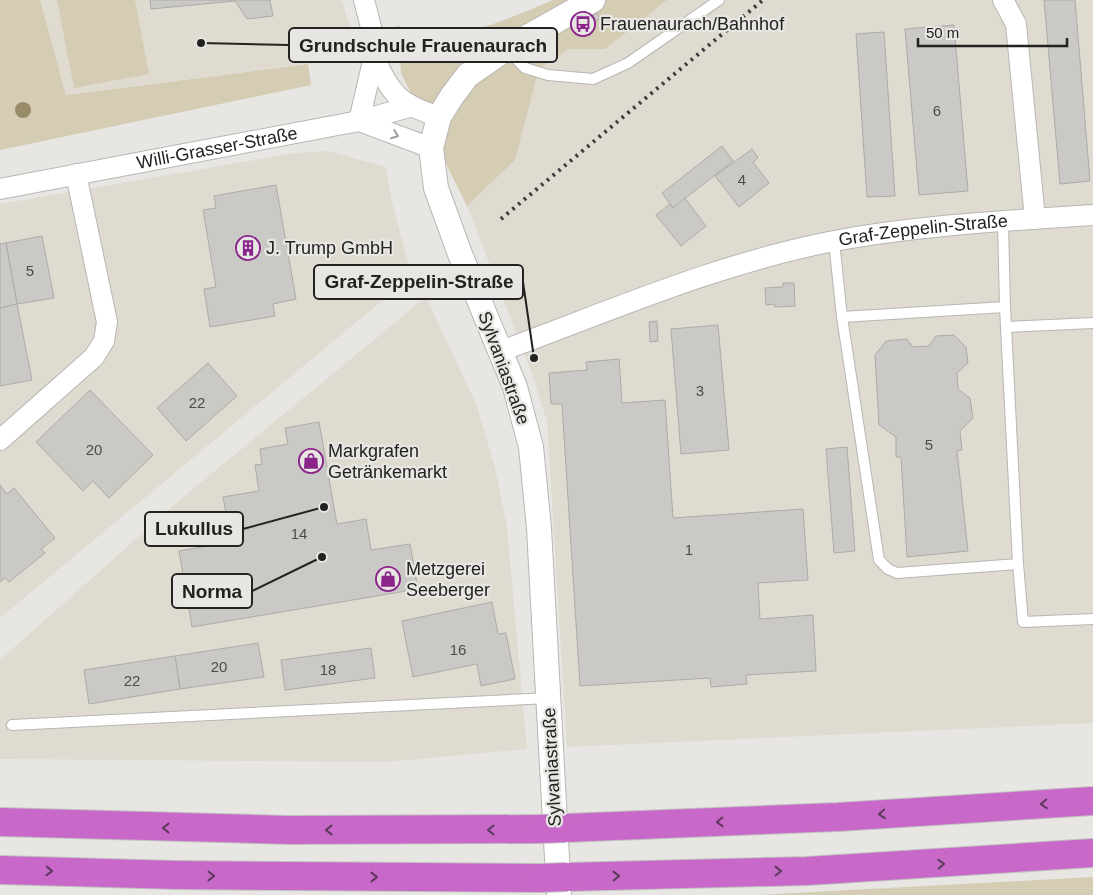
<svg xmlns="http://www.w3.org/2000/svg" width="1093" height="895" viewBox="0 0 1093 895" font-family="Helvetica,sans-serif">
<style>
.built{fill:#dfdbd1}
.green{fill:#d5ccb4}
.building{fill:#cac9c6;stroke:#acaba8}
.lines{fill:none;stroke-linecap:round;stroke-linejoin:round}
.service-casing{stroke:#b8b6b3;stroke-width:12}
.minor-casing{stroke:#b8b6b3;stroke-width:22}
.tertiary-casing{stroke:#b8b6b3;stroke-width:26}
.motorway-casing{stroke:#c1c1c1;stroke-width:30}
.service{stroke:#fff;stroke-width:10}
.minor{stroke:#fff;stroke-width:20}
.tertiary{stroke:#fff;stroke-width:24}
.motorway{stroke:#c868c8;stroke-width:28}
.rail{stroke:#3d3d3c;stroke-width:4;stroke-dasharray:2.5 5;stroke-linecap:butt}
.motorway-bridge-casing{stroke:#c1c1c1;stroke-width:30;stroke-linecap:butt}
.motorway-bridge{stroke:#c868c8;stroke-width:28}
.tree{fill:#988c68}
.oneway{stroke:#9c9c9b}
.oneway2{stroke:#5c3a5b}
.labels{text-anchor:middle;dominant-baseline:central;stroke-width:4.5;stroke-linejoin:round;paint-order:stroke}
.number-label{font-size:15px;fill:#4c4c4a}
.poi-label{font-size:18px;fill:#222221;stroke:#e8e6e3;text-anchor:start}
.street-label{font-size:18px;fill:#222221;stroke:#e8e6e3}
.leader{fill:none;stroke:#222221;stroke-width:2}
.callout-dot{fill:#222221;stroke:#e8e6e3;stroke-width:2}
.callout{fill:#e8e6e3;stroke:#222221;stroke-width:2}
.callout-label{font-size:19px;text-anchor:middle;font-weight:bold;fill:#222221}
</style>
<rect width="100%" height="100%" fill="#e8e6e3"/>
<g class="built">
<polygon points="40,0 342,0 350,28 351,58 66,95"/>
<polygon points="667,0 1093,0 1093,723 567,747 547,421 530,368 467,206 515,160 539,69 568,49 605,49"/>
<polygon points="328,151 386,167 392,203 412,276 0,618 0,204 295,153"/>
<polygon points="426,297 477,406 495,468 507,527 527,749 387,762 0,759 0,660 183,497"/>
</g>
<g class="green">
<polygon points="0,0 40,0 66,95 308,64 311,85 0,150"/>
<polygon points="57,0 135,0 149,74 74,88"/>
<path d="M553,0H667L605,49H568L539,69L515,160L467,206L401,73L397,25C403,29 413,38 420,39C455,42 521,14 553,0Z"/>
<polygon points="1093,877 1093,895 759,895"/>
</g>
<g class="building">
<polygon points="150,0 270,0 273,16 247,19 235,1 151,9"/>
<polygon points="1044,0 1075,0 1090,181 1060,184"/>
<polygon points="597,13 600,18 589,25 586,20"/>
<polygon points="954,25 968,191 919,195 905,29"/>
<polygon points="884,32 895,196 867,197 856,34"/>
<polygon points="722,146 733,161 673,208 662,193"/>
<polygon points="752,149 758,158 753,162 769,183 739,207 715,176"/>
<polygon points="276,185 296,299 273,304 275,316 210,327 204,289 216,287 203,210 216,208 214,196"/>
<polygon points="685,198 706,226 681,246 656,215 670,204 673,208"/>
<polygon points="42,236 54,298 17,304 6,243"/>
<polygon points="6,243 17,304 0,308 0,244"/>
<polygon points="783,283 794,283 795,306 775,307 774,304 766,305 765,288 783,287"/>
<polygon points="17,304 32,380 0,386 0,308"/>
<polygon points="657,321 658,341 650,342 649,322"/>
<polygon points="718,325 729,450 681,454 671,329"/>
<polygon points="954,335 966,347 968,363 957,373 958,389 970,398 973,418 960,431 962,450 957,451 968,551 907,557 901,457 896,457 896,437 879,425 875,355 886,341 907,339 913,347 929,346 936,336"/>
<polygon points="619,359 622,403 665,400 673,518 803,509 808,580 758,583 760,619 813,615 816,671 746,675 747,684 711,687 710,678 580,686 562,404 551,404 549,373 587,370 586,362"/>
<polygon points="208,363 237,396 186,441 157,408"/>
<polygon points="90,390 153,455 109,498 93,481 83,491 36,442"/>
<polygon points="319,422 337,524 366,519 371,550 410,544 418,589 192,627 179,551 231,542 223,497 259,491 255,465 262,464 260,449 288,444 285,428"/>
<polygon points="847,447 855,551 834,553 826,449"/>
<polygon points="0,485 7,494 14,488 55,538 41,549 45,553 9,582 5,578 0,582"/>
<polygon points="492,602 498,634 506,633 515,679 481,686 477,664 413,677 402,621"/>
<polygon points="258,643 264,677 180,689 175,656"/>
<polygon points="371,648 375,678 285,690 281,660"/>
<polygon points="175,656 180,689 89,704 84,670"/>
</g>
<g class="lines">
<defs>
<g id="service">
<polyline points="506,49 525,68 548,75 593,79 628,63 719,0"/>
<polyline points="834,241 842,317 879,560 888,569 897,573 1018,564 1005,307 1003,222"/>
<polyline points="842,317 1005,307"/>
<polyline points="1006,327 1093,323"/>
<polyline points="1018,564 1023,622 1093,619"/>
<polyline points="12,725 549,698"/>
</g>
<g id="minor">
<polyline points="1003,0 1016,24 1035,219"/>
<path d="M374,57C393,97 397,102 439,117"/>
<polyline points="359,121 374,57 373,35 364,0"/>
<polyline points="359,121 431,148"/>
<path id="s1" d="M0,189L359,121L409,107"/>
<path id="s2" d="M501,351C610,311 719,263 834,241C919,225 1007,221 1093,215"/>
<polyline points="0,440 94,357 104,341 107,322 76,174"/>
</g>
<polyline id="tertiary" points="559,895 539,528 531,447 515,387 460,254 436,188 431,148 439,117 452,96 468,75 506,49 593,0"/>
<g id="motorway">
<polyline points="0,822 289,830 540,829"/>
<polyline points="566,828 838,817 1093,801"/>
<polyline points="0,870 176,875 540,878"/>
<polyline points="567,877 807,871 1093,853"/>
</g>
</defs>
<use href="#service" class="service-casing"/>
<use href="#minor" class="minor-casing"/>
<use href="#tertiary" class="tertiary-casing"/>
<use href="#motorway" class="motorway-casing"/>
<use href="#service" class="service"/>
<use href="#minor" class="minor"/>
<use href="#tertiary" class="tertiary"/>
<use href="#motorway" class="motorway"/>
<polyline class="rail" points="501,219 763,0"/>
<defs>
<g id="motorway-bridge">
<polyline points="540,829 566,828"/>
<polyline points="540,878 567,877"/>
</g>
</defs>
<use href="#motorway-bridge" class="motorway-bridge-casing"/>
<use href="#motorway-bridge" class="motorway-bridge"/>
</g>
<circle class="tree" cx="23" cy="110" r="8"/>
<defs><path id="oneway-chevron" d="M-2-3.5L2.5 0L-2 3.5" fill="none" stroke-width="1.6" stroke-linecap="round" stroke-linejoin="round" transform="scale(1.25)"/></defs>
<use class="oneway" href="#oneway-chevron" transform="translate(395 135) rotate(21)"/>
<g class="oneway2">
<use href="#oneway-chevron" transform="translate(1044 804) rotate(176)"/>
<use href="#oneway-chevron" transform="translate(882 814) rotate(176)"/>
<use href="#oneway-chevron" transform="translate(720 822) rotate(178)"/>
<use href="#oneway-chevron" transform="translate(166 828) rotate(-179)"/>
<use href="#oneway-chevron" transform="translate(329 830) rotate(180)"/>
<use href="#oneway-chevron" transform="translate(491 830) rotate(180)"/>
<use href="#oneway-chevron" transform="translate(941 864) rotate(-3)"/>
<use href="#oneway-chevron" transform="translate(49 871) rotate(2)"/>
<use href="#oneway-chevron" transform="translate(778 871) rotate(-1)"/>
<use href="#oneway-chevron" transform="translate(211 876) rotate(1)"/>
<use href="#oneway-chevron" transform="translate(616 876) rotate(-1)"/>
<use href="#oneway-chevron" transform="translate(374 877)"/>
</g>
<defs>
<symbol id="bus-ring" viewBox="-11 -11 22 22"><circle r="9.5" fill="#e8e6e3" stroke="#8a248b" stroke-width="1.5"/><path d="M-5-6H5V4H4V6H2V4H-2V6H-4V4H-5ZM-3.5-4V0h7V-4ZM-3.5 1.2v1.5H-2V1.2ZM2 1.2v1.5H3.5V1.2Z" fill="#8a248b"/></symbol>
<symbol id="building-ring" viewBox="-11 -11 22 22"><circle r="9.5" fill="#e8e6e3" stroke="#8a248b" stroke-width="1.5"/><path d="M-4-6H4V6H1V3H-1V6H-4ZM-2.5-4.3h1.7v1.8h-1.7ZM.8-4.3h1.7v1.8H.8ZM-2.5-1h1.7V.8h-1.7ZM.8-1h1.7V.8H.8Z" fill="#8a248b"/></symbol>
<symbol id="shop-ring" viewBox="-11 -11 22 22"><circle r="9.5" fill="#e8e6e3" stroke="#8a248b" stroke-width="1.5"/><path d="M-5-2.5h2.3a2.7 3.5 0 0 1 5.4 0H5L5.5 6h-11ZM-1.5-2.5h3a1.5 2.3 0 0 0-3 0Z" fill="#8a248b"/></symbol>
</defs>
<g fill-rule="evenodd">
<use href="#bus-ring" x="569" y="10" width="28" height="28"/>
<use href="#building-ring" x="234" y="234" width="28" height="28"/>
<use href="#shop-ring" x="297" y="447" width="28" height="28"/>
<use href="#shop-ring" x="374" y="565" width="28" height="28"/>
</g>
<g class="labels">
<g class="number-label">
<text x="937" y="110">6</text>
<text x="742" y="179">4</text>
<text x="30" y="270">5</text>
<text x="700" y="390">3</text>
<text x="197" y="402">22</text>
<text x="929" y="444">5</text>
<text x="94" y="449">20</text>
<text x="299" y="533">14</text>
<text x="689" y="549">1</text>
<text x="458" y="649">16</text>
<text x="219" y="666">20</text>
<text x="328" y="669">18</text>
<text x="132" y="680">22</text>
</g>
<g class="poi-label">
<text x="600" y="24">Frauenaurach/Bahnhof</text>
<text x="266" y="248">J. Trump GmbH</text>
<text x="328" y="451">Markgrafen<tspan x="328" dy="21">Getränkemarkt</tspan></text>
<text x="406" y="569">Metzgerei<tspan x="406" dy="21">Seeberger</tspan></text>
</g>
<g class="street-label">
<text stroke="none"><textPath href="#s1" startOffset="221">Willi-Grasser-Straße</textPath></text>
<text stroke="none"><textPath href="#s2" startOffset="441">Graf-Zeppelin-Straße</textPath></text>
<text transform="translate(504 368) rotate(70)">Sylvaniastraße</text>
<text transform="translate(552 767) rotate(-93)">Sylvaniastraße</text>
</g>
</g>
<path class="leader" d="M201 43L289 45M534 358L523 282M324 507L243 529M322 557L252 591"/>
<g class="callout-dot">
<circle cx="201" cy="43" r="5"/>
<circle cx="534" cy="358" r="5"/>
<circle cx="324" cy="507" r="5"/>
<circle cx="322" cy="557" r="5"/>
</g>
<g class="callout">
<rect x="289" y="28" width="268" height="34" rx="5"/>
<rect x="314" y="265" width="209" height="34" rx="5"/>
<rect x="145" y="512" width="98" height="34" rx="5"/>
<rect x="172" y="574" width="80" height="34" rx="5"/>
</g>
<g class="callout-label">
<text x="423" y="52">Grundschule Frauenaurach</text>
<text x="419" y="288">Graf-Zeppelin-Straße</text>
<text x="194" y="535">Lukullus</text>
<text x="212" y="598">Norma</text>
</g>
<path d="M918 38v8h149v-8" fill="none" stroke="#222221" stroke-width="2.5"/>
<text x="926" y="38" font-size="15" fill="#222221" stroke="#e8e6e3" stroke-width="4" paint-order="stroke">50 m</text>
</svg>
